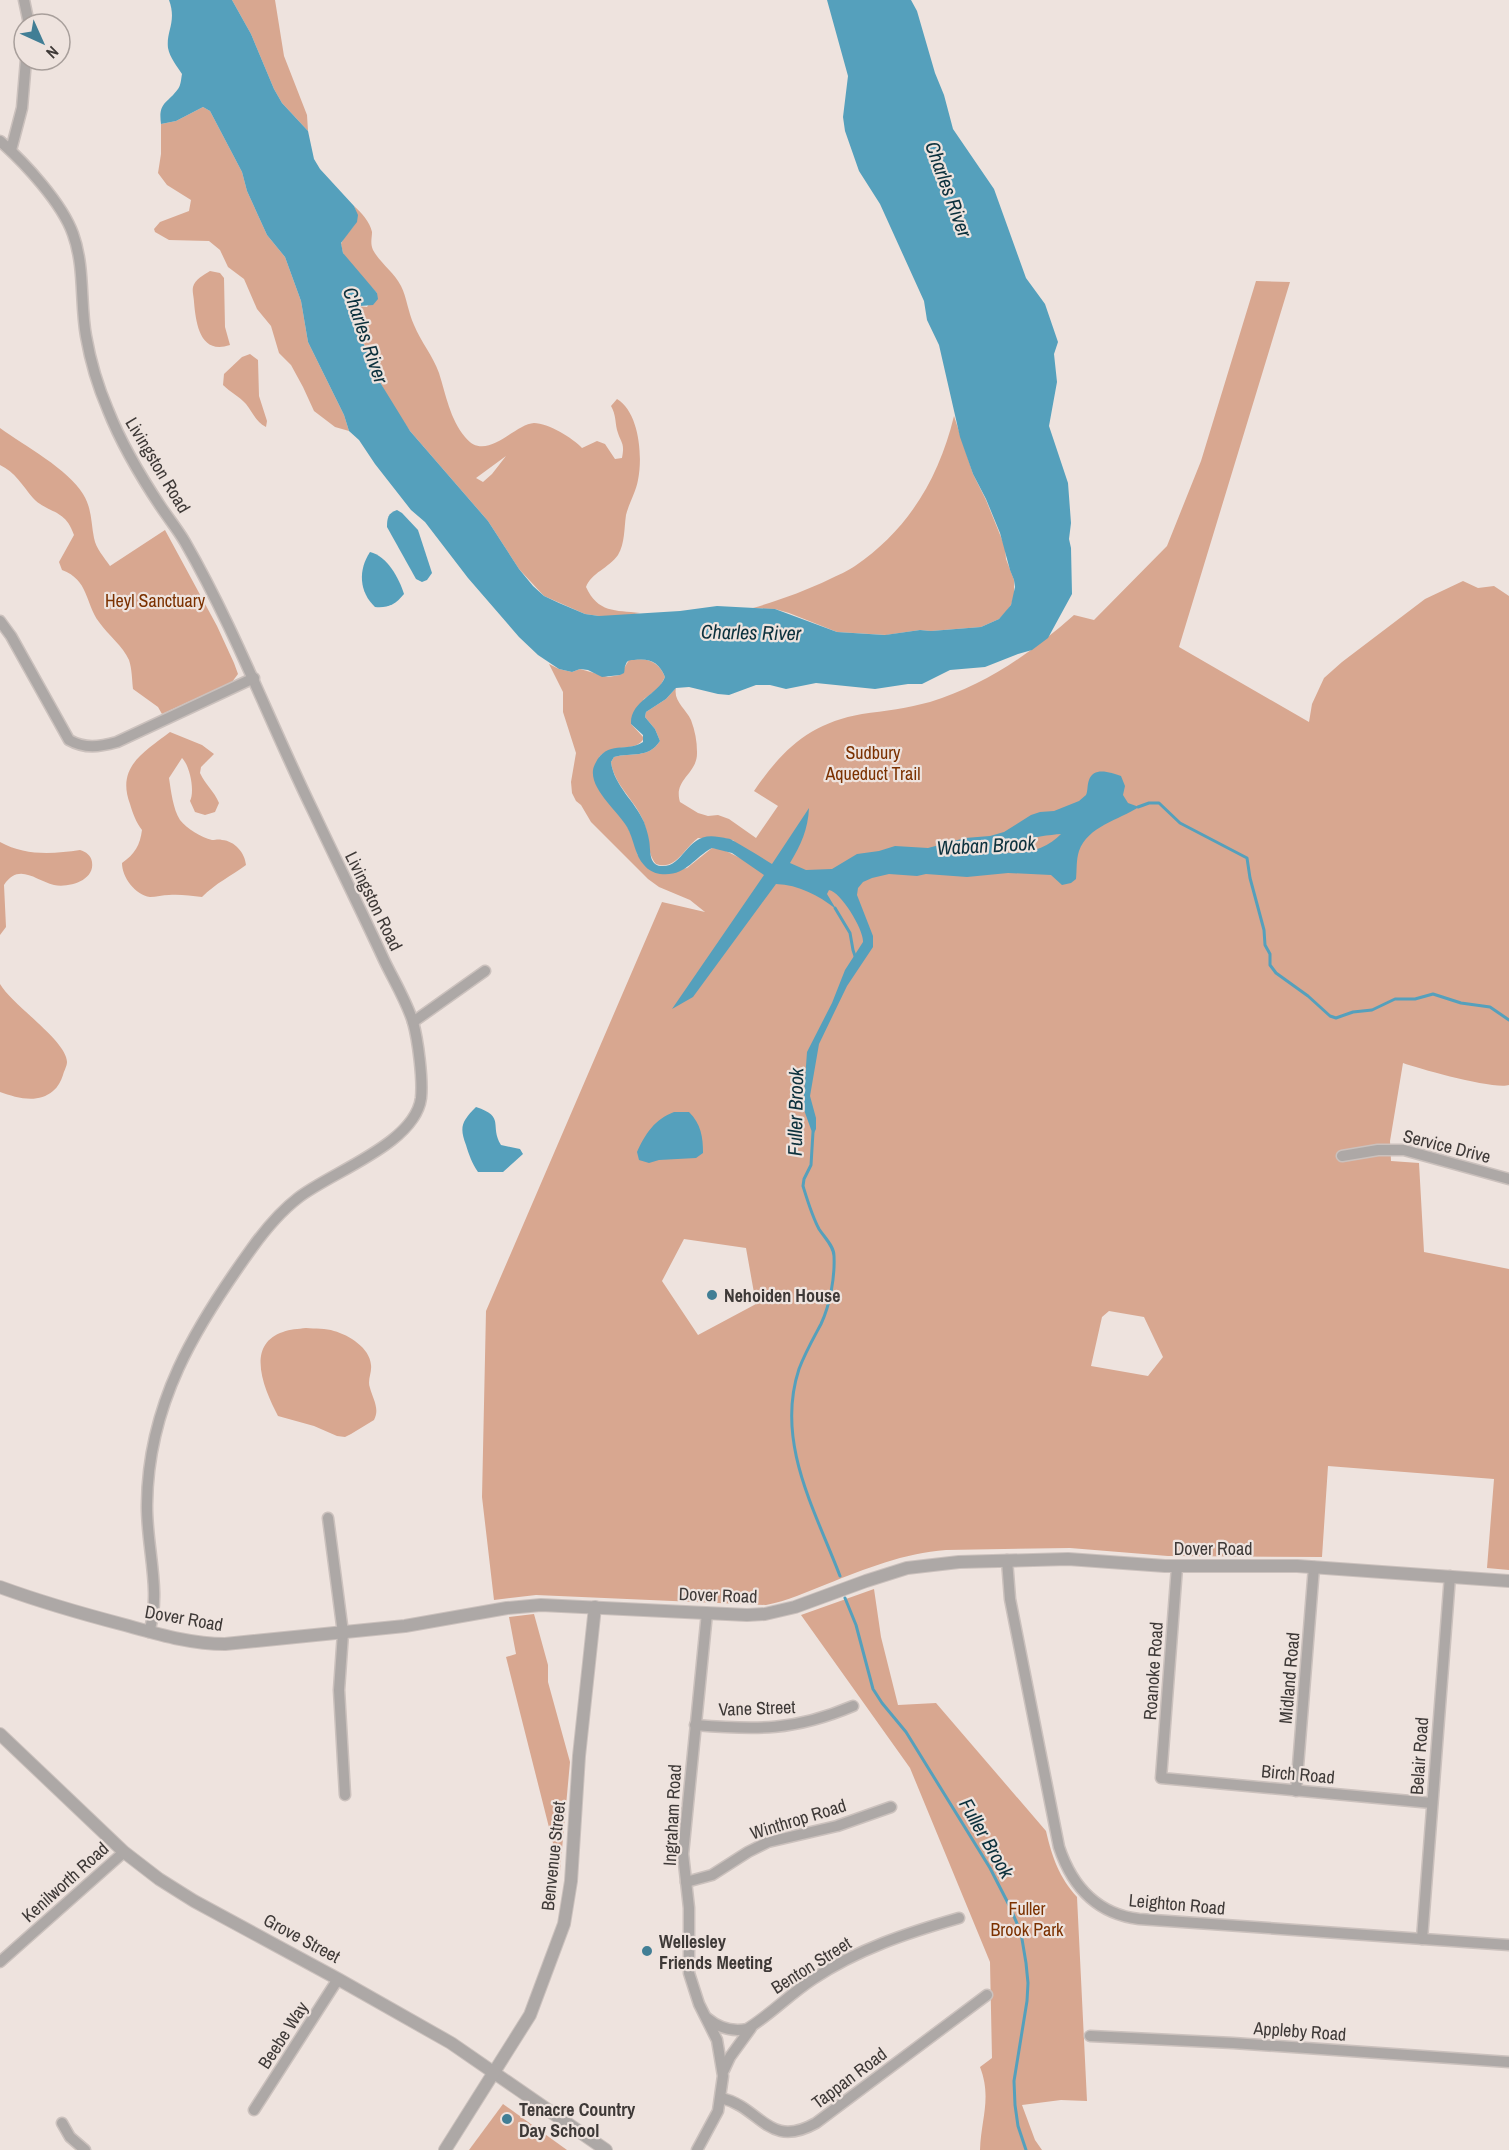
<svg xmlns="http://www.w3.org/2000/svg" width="1509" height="2150" viewBox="0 0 1509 2150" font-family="'Archivo Narrow',sans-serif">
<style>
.green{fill:#d8a790;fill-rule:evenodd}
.water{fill:#55a0bc;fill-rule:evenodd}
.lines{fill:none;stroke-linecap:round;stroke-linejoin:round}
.stream{stroke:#55a0bc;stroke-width:3}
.minor-casing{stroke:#cbc1bd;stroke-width:13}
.tertiary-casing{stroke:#cbc1bd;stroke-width:14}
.minor{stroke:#ada8a6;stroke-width:10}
.tertiary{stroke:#ada8a6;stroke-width:12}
.poi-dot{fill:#417e95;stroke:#eee3de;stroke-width:2}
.labels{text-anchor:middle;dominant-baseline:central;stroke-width:4.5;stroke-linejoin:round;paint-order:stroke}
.street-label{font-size:18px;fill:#3e3937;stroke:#eee3de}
.park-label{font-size:18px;fill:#7b3100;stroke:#eee3de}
.poi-label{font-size:18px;font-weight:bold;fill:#3e3937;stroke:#eee3de;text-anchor:start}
.water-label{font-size:20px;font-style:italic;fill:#0c313d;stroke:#eee3de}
</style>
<rect width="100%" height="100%" fill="#eee3de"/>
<g class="green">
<polygon points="232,0 275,0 284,56 307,115 308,131 282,103 274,89 251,34"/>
<polygon points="203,107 210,111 242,172 247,191 267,235 285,257 301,301 308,342 344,415 349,431 335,427 314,411 303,387 291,365 279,353 271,326 257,309 244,279 228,267 220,250 209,241 169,240 155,232 154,229 160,222 189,211 191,200 167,185 158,173 161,154 161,124 176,121"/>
<path d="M354,206C361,212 370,222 372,232C372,238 370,243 373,250C380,263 394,272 401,286C407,298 408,312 414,325C421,342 433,356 439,373C446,395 450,419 465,437C486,464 514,424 534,423C548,423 573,438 582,448L597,441L605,444L615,459L622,458C625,442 621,444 617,430C615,421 616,415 611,406L617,399C639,412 643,456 638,480C636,492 629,503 626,515C624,529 625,543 618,555C609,568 591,573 586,587C598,613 615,610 640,613L623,616H599L585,614L544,596L519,569L488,521L410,431C399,415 387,397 378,378C375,371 373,363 370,356C363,341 355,329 352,312C357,306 360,306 367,307L377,293L348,262L343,253L341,244C349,227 362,226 354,206ZM506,456L492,474L483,482L476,478Z"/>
<path d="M210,271L220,273L224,278L225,327L230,345C200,355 196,324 194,302C194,298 192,291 193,287C195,279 204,275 210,271Z"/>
<path d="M1256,281L1290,282L1179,647L1309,722L1312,704L1324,678L1342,662L1425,599L1463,581L1478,588L1494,586L1509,596V1085C1495,1090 1420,1069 1403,1063L1390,1141L1391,1161L1419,1163L1424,1252L1509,1269V1570L1487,1568L1494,1479L1328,1466L1322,1557L1168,1556L1070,1548L946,1550C904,1553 865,1569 827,1584C807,1592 787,1601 766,1605L536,1595L494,1600L482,1497L486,1311L662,902L705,912L690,900L659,887L648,879L591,822L581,805L576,801L572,793L571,782L576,753L563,712V692L549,664L559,669L572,672L580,669L608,677L620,675L629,660C646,658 658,660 665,677L659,688L644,699L631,724L644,738C635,754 616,741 599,757L600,791L626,824L636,844L637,854L661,874L687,868L712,848L722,849L742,859L736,844L733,840L698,838C684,848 676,871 656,864C646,852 649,834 643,820C634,799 614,785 611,762L614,757C632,752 648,759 660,741L655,729L645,717L646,712L666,699L676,688C673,701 686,709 691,720C695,731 697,741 697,752C698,774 673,779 680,802L698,813L708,816L718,815L729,819L756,838L778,806L754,791C782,750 810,723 862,714C885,711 908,708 930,702C986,685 1031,653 1074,615L1094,620L1167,546L1201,461ZM684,1239L746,1248L756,1304L698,1335L662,1281ZM1109,1311L1144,1317L1163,1357L1148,1376L1091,1366L1102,1317Z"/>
<path d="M250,354L258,360L259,396L267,421L266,427C256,422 253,413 246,404C240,397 230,392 223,385L224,374L242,357Z"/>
<path d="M954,416L973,474L986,500L1005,547L1006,559L1014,580V596L1011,605L1006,612L999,619L981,627L931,631L920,630L886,635L837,632L789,613L775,609L753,608C780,600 805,591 830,579C838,575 848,571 855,566C908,530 939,478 954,416Z"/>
<path d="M0,428C25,446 68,469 83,494C92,508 91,523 94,538C96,549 104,557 110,566L165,530L217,626L234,663L238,674L232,682L162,714L158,707L133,689C132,680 132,669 129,660C123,646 108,635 99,622C85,603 89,580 62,570L59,562L74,535C65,508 48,514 33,498C22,485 15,472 0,465Z"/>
<path d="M170,732L202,745L214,754L201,767L200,773C205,784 214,791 219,803L215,812L205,815L195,812L190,801C195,791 190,766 182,758L169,778C171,791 173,809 180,820C187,829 201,837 212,840C216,840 218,839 222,840C235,841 245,853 246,865C231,876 216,883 202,897C191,896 180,894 169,895C163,895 156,897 150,897C135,895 122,877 122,863C135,854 140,845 142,830C136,822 133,814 130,804C116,767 144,752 170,732Z"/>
<path d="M0,842C25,856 53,854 80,850C86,852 91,855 92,862C95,881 68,888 54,885C36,881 19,862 4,885L6,927L0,935Z"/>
<path d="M0,984C12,1005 67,1041 67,1062C67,1066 64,1071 63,1075C61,1081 58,1087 53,1091C38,1104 17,1098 0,1092Z"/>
<path d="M306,1328C315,1329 326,1328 334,1331C349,1335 370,1348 371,1365C372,1373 367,1380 370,1388C373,1399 380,1409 374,1420L351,1434L345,1437L337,1436L314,1426L278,1416C265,1391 244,1345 283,1332C290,1329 298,1329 306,1328Z"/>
<path d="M874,1589L881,1637L898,1705L936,1703L1046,1831C1052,1857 1059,1877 1077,1897L1087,2101L1061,2100L1022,2105L1035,2140L1042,2150H980C981,2119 992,2098 980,2067L992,2058L990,1962L910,1768L801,1615Z"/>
<polygon points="534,1614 548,1665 548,1682 570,1762 560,1871 506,1657 516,1654 509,1617"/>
<polygon points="503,2104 567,2150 469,2150"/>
</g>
<g class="water">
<path d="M169,0H232L251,34L274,89L282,103L308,131L314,159L320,169L354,206L358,215L357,222L341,243L343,253L377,293L378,299L373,305L360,306L352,312L358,334L371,357L378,379L410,431L488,521L519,569L533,586L544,596L559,603L585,614L599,616L680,611L717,606L775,609L837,632L885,635L920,630L931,631L981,627L999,619L1011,605L1015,587L1014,580L1010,570L1000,533L986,499L973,474L960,437L939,345L927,320L924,301L880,204L859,171L845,131L843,117L848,76L827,0H911L917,11L935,73L944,95L953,129L994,189L1026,278L1045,304L1058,342L1054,354L1057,382L1049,426L1068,483L1071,523L1069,539L1071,548L1072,594L1048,638L1032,650L1018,654L985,667L950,670L922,684H908L875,689L816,683L786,689L770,685H756L729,695L718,694L689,687L676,688L666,699L646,712L645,717L655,729L660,741C648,759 632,752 614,757L611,762C614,786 635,801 644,822C646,828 648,834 649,840C651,849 648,865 661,866C685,868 686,830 719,837C723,838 729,838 732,840C745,847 759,856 772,864L809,808C808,829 801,845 790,863L806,870L832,869L857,854L879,851L895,846L928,848L965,838L990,836L1004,832L1031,815L1040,812L1054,811L1079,801L1086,795C1088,791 1087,785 1089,780C1094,766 1111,773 1121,776L1125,786L1123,795L1128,803L1139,807C1119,820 1088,826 1079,851C1076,860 1077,870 1076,879L1071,883L1062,885L1051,875L1008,873L967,877L926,874L917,876L889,874L872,878L863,882L858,888L857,895L873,936V947L847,986L819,1044L810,1096L816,1118V1129L813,1135L803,1107L807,1052L832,1003L845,970L863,942C864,930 841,892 829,890L827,894L836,909C818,895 799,885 776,884L693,997L672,1009L764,875L732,853L712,848C693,858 686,877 660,874C654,873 648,870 644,865C635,856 634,839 627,827C618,811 584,785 595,764C607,739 627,753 643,742V735L631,724C630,701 658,695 665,677C659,662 650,658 634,660C631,660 627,660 626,664C624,667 625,670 624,673L620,675L602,677L588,670L580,669L572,672L559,669L538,655L519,637L468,578L425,522L411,510L375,464L359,440L349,431L344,415L308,342L301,301L285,257L267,235L247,191L242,172L210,111L203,107L176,121L161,124C158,102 167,104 178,89C181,85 181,79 182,74C177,66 170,58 168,48C166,31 177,22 169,0ZM1061,834C1047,849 1021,857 1000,851C1011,840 1046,835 1061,834Z"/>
<path d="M397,510L402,513L418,530L432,573L427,580L422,582L416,579L387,527C387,518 388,513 397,510Z"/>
<path d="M370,552C387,556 399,578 404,594C395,605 388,608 375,607C359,592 358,570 370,552Z"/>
<path d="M476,1107C506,1117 489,1125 501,1145L520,1149L523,1154L503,1172H478C472,1163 469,1155 466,1145C459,1127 462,1121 476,1107Z"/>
<path d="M674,1112H689C701,1124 703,1137 703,1153L696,1158L659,1160L649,1163L639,1160L637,1152C645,1134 655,1119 674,1112Z"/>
</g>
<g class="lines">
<g class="stream">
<polyline points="1138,807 1149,803 1159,803 1180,823 1247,858 1250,878 1264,930 1265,945 1270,954 1270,965 1276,973 1308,996 1330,1016 1336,1018 1353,1012 1372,1010 1395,999 1415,999 1433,994 1461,1003 1490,1007 1509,1020"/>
<polyline points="835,908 850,933 853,950 856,959"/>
<path d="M813,1132L811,1165L804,1179L803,1186C807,1199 812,1216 819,1229C824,1237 834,1246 834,1256C835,1277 830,1305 821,1324C813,1339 805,1353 799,1369C775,1442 815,1510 840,1576"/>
<polyline points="845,1598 856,1625 873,1689 882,1703 906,1732 990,1868 1010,1907 1021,1933 1026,1963 1028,1983 1027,2001 1014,2081 1015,2105 1018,2126 1026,2150"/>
</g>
<defs>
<g id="minor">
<polyline points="24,0 29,24"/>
<path d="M0,141C25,163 62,203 73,234C85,267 80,303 86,336C90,359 99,389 108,410C121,443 141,477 161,507C169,519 178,530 185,542C235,629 270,723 314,813C337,862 361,910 384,960C393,979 406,1000 413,1022C418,1040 423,1079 421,1098C415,1144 331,1172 298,1198C281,1211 265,1230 252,1248C195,1327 148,1404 147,1504C146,1546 162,1592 149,1632"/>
<polyline points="11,150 22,108 26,60"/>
<path d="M0,621L11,636L69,740C85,749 99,747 117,742L254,678"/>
<polyline points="413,1022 485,971"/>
<polyline points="1342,1156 1378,1150 1404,1150 1509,1179"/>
<polyline points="328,1518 343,1633 339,1690 345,1795"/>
<path d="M1007,1560L1010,1599L1059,1847C1072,1886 1097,1914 1139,1919L1509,1945"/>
<polyline points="1177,1567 1161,1778 1432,1803"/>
<path d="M695,1725C757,1730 794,1731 853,1706"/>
<polyline points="1296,1791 1314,1567"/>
<polyline points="686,1882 712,1875 748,1852 768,1842 837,1826 891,1807"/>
<polyline points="1422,1939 1450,1576"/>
<polyline points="0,1962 124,1852"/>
<path d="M707,2018C719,2028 732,2032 747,2029C770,2015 790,1994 813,1979C858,1949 907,1933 959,1918"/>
<polyline points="1090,2036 1233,2043 1509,2062"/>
<polyline points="724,2070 730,2057 751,2028"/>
<path d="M721,2098C761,2107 768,2150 816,2123L987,1995"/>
<polyline points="254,2110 338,1979"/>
<polyline points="62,2123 70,2137 85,2150"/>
<polyline points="697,2150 718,2111 723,2076 717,2040 699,2004 689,1973 689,1908 683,1854 707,1613"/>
</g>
<g id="tertiary">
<path d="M0,1587C41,1602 83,1614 125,1625C158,1634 191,1644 225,1644L405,1626L507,1608L541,1605L747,1615L765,1614L795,1607L866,1581L907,1568L959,1562L1068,1559L1165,1566H1297L1509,1581"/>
<polyline points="0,1734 124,1852 159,1879 194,1901 338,1979 451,2043 606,2150"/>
<polyline points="445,2150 530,2015 564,1924 571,1881 579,1756 595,1607"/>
</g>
</defs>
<use href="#minor" class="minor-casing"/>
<use href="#tertiary" class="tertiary-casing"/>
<use href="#minor" class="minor"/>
<use href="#tertiary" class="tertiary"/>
</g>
<g class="poi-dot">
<circle cx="712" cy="1295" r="6"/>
<circle cx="647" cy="1951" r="6"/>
<circle cx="507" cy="2119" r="6"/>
</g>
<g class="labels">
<g class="street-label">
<text transform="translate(158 465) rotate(59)">Livingston Road</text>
<text transform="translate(374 901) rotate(64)">Livingston Road</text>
<text transform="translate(1447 1146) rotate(14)">Service Drive</text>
<text x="1213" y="1548">Dover Road</text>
<text transform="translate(718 1595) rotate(2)">Dover Road</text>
<text transform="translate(184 1618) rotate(10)">Dover Road</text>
<text transform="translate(1153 1671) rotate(-86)">Roanoke Road</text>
<text transform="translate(1289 1678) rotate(-85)">Midland Road</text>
<text transform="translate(757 1708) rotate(-2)">Vane Street</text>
<text transform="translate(1419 1756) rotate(-86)">Belair Road</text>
<text transform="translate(1298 1774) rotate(5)">Birch Road</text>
<text transform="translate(672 1815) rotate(-87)">Ingraham Road</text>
<text transform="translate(798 1819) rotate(-17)">Winthrop Road</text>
<text transform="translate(553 1856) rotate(-84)">Benvenue Street</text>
<text transform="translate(65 1882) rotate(-42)">Kenilworth Road</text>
<text transform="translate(1177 1904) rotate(5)">Leighton Road</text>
<text transform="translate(302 1938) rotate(28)">Grove Street</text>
<text transform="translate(811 1965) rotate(-32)">Benton Street</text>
<text transform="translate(1300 2031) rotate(4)">Appleby Road</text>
<text transform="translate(283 2035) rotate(-57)">Beebe Way</text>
<text transform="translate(849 2078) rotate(-37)">Tappan Road</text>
</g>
<g class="park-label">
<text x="155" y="600">Heyl Sanctuary</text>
<text x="873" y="752">Sudbury<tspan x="873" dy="21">Aqueduct Trail</tspan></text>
<text x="1027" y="1908">Fuller<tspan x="1027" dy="21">Brook Park</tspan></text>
</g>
<g class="poi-label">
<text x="724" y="1295">Nehoiden House</text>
<text x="659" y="1941">Wellesley<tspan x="659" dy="21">Friends Meeting</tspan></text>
<text x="519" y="2109">Tenacre Country<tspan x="519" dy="21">Day School</tspan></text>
</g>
<g class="water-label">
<text transform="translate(949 189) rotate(70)">Charles River</text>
<text transform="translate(366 335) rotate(71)">Charles River</text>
<text transform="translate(751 632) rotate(1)">Charles River</text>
<text transform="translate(986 845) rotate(-3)">Waban Brook</text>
<text transform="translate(795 1112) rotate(-89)">Fuller Brook</text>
<text transform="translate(987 1838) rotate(60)">Fuller Brook</text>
</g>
</g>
<g transform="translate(42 42) rotate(135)"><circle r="28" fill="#eee3de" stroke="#a89f9b" stroke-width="1.5"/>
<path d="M0-4.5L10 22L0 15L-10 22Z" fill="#417e95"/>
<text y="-9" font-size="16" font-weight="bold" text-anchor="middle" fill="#3e3937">N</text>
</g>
</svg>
